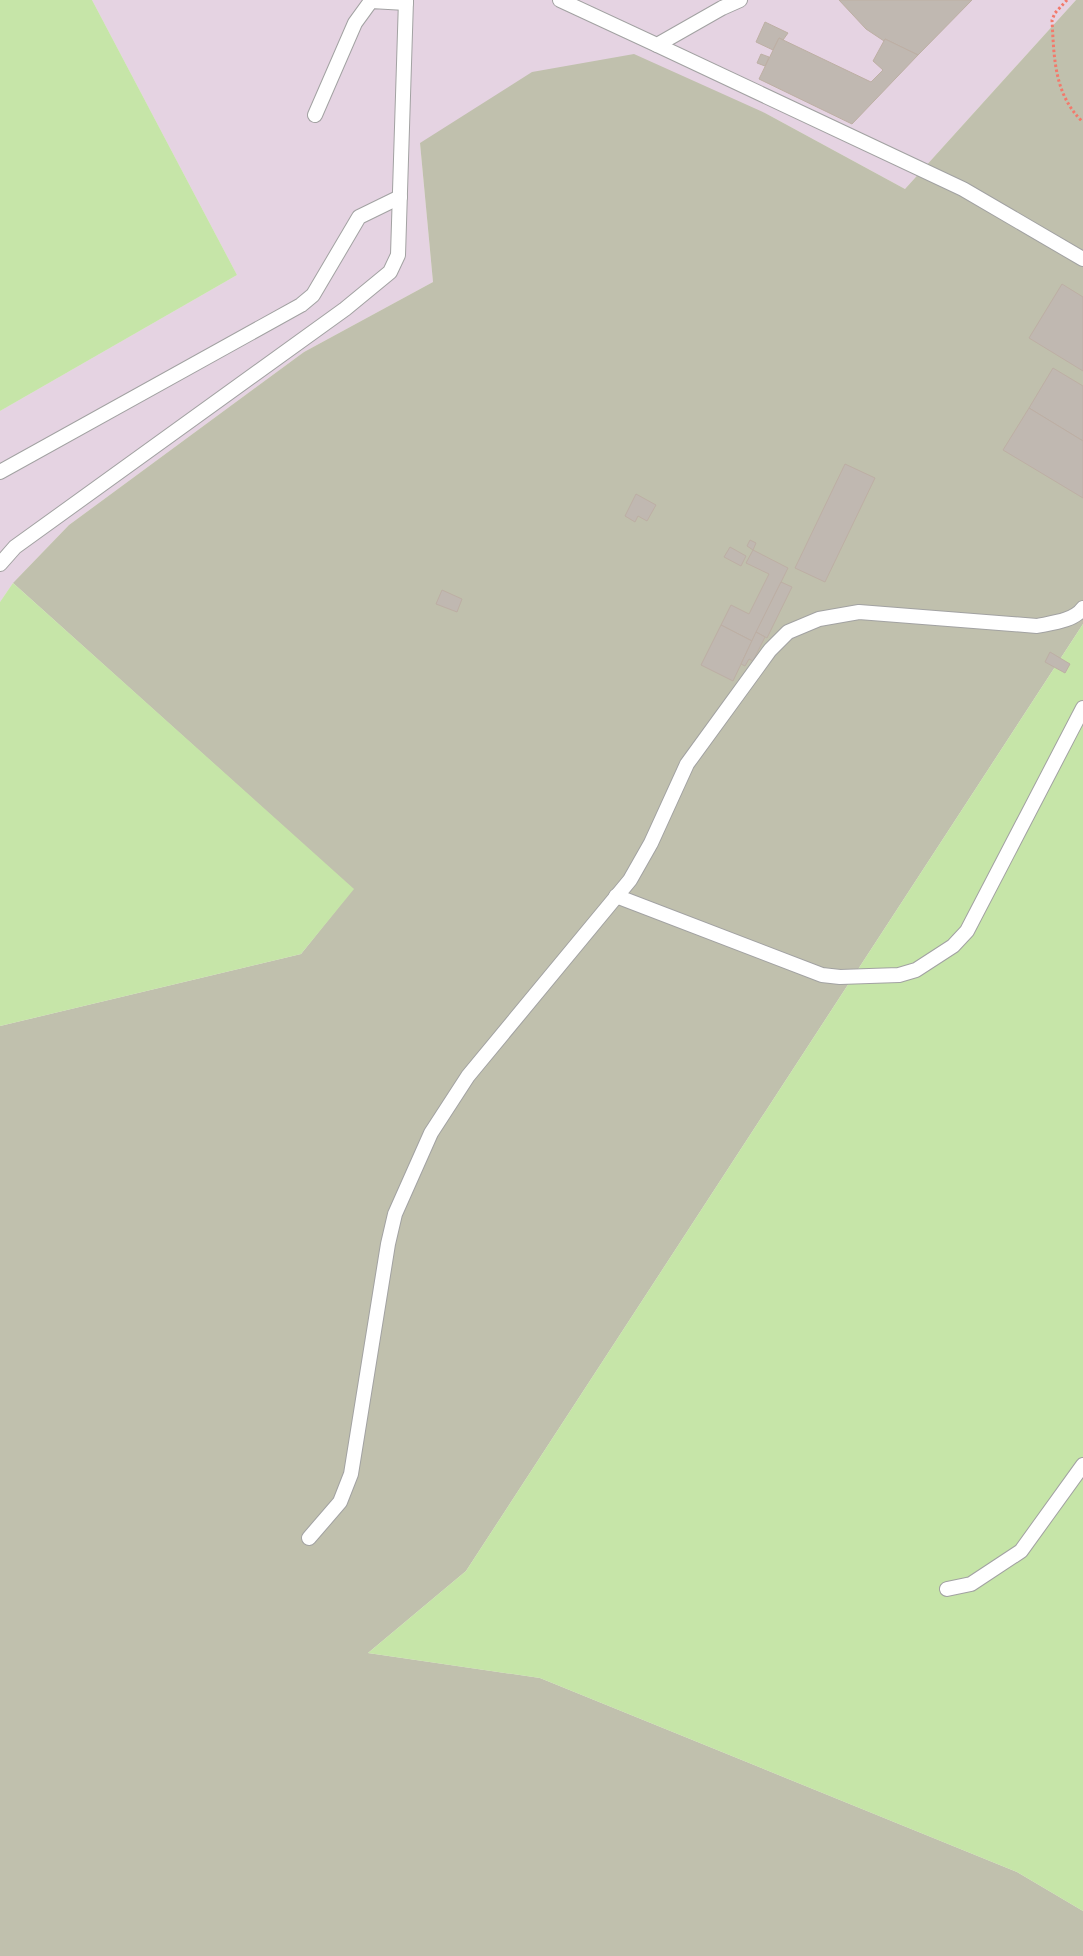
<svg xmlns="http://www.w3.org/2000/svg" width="1083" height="1956" viewBox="0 0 1083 1956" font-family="'Source Sans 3',sans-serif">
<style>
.industrial{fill:#e5d3e2}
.construction{fill:#c0c0ad}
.grass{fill:#c6e5a8}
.building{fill:#c0b8b1;stroke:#bdafa4}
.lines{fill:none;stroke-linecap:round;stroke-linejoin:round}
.lane-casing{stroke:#a2a2a2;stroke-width:16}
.path{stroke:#f3796b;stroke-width:3;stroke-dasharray:2.5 2.5;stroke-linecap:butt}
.lane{stroke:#fff;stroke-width:14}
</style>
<rect width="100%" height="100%" fill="#ece8e1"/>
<polygon class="industrial" points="92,0 1076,0 905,189 765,113 420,143 433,282 304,352 69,525 13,583 0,602 0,411 237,275"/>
<polygon class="construction" points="1076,0 1083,0 1083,624 466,1571 368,1653 540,1678 1017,1872 1083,1911 1083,1956 0,1956 0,1026 301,954 353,889 13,583 69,525 304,352 433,282 420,143 532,72 634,54 765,113 905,189"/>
<g class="grass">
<polygon points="0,0 92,0 237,275 0,411"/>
<polygon points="13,583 354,889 301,954 0,1026 0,602"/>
<polygon points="1083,624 1083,1911 1017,1872 540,1678 368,1653 466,1571"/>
</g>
<g class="building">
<polygon points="839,0 972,0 918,55 885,39 884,41 866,29"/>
<polygon points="765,22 788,33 783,40 779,38 773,50 756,42"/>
<polygon points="779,38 871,82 883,70 873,61 885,39 918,55 852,124 759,79"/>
<polygon points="761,54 769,57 765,66 757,63"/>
<polygon points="1062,284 1083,297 1083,371 1029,338"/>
<polygon points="1053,368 1083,386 1083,441 1029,408"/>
<polygon points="1029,408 1083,441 1083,498 1003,450"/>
<polygon points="845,464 875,478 825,582 795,568"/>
<polygon points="636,494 656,505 647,521 638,516 635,522 625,516"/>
<polygon points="750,540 756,543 753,550 747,546"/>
<polygon points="730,547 746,556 741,566 724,557"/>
<polygon points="753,550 788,568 752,641 721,625 731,605 749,614 769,574 746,563"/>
<polygon points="781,582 792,587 767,638 756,632"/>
<polygon points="442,590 462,599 457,612 436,604"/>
<polygon points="721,625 752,641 733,681 701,665"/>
<polygon points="756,632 765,637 753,661 749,659 745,666 741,664"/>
<polygon points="1050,652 1070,664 1065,673 1045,662"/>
</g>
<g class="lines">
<defs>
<g id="lane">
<polyline points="560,0 657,45 722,8 740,0"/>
<polyline points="657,45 963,189 1083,259"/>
<polyline points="315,115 355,23 371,1 406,3"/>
<polyline points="0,472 301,305 313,295 359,217 400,197"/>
<polyline points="0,564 15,547 345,309 390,272 398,255 406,0"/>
<polyline points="616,896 822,975 840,977 899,975 916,970 953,946 967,931 1083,708"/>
<path d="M309,1538L340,1502L351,1474L388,1244L395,1214L431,1133L468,1076L630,880L651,843L687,764L770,650L788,632L819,619L859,612L1037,626C1051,623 1074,621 1083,608"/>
<polyline points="947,1589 971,1584 1021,1551 1083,1465"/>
</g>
</defs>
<use href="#lane" class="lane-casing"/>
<path class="path" d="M1067,0L1055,13L1052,20C1054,57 1054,95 1083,122"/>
<use href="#lane" class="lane"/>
</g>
</svg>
